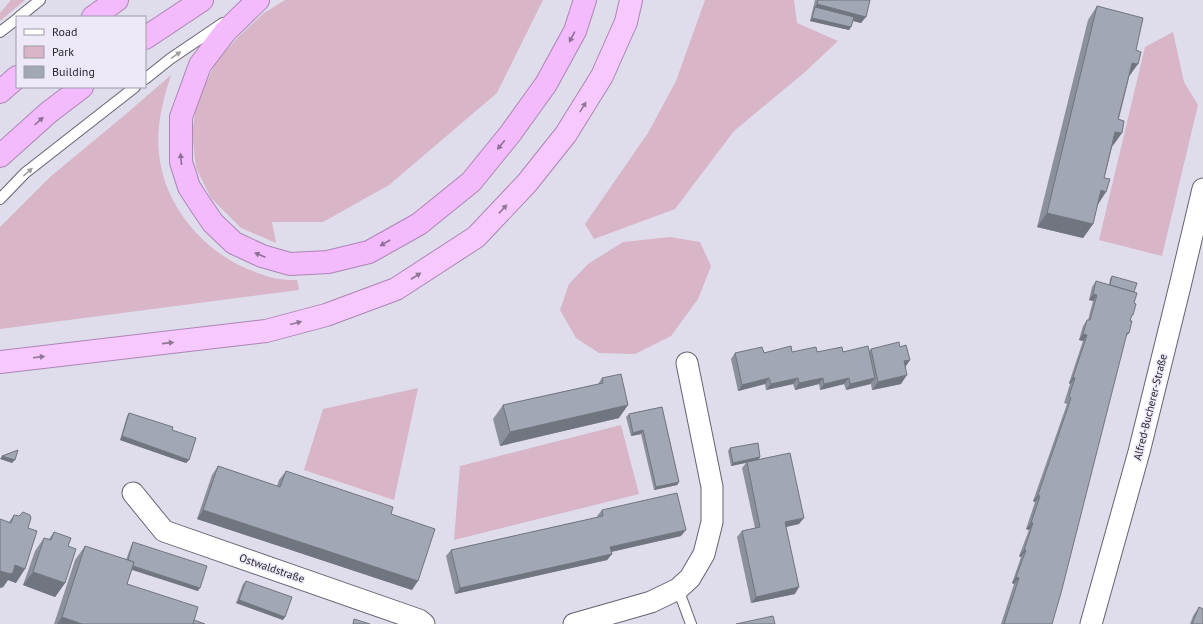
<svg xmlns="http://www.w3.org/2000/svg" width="1203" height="624" viewBox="0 0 1203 624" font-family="'PT Sans',sans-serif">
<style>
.green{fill:#d8b5c7}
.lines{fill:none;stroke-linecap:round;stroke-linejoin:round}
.service-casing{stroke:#666370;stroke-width:12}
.minor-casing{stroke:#666370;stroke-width:23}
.trunk-casing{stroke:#ac86b4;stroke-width:24}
.motorway-casing{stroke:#ac86b4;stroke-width:24}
.service{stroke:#fff;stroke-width:10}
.minor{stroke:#fff;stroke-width:21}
.trunk{stroke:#f6c8fe;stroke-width:22}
.motorway{stroke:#f3bafe;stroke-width:22}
.wall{fill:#8b909c}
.shaded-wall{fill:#71757f}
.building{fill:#a2a7b5;stroke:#71757f}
.oneway{fill:#8e7095}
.oneway2{fill:#9e9da0}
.oneway3{fill:#8f7795}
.labels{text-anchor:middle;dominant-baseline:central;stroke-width:3;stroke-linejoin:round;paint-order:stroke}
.street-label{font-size:11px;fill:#28262c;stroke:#ede9f9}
</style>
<rect width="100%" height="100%" fill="#dfdceb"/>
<g class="green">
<polygon points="11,0 25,0 0,21 0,13"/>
<polygon points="285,0 543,0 497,93 389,185 323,222 272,222 276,243 241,228 211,198 196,168 192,133 197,100 216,62 236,39 264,13"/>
<polygon points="705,0 794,0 797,23 838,41 805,72 734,131 675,209 594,239 585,224 648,133 676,81"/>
<polygon points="1173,32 1184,82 1198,105 1162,256 1099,240 1145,47"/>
<path d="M171,75C163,100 156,126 159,153C164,209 209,258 261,274C267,276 273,279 279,279C285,280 291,280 297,280L299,290L0,329V227L50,177L126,114Z"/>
<polygon points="670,237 700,242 711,266 698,299 671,336 635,354 599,353 576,338 560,310 569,284 588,264 623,242"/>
<polygon points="418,388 394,500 304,470 323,409"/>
<polygon points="621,425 639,494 454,540 460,466"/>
</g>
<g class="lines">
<defs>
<g id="service">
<polyline points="19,17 40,0"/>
<polyline points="0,32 17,19"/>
<polyline points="145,79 170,59 223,23"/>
<polyline points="0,199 25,173 135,87"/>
<polyline points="678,589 691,624"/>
</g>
<g id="minor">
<polyline points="133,493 164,531 419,620 424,624"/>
<polyline points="574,624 651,602 678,589 690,578 704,554 712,522 712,487 687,363"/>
<polyline points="1091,624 1139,452 1180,286 1203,189"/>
</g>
<polyline id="trunk" points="0,362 266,331 326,315 396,289 476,237 527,183 566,134 602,76 626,22 631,0"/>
<g id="motorway">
<polyline points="258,0 225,32 200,65 181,117 181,162 189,187 200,204 213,223 234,243 262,256 290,264 328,262 369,252 419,224 471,182 510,134 546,84 575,31 585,0"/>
<polyline points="93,17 117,0"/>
<polyline points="145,38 202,0"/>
<polyline points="0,92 17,77"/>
<polyline points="0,156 48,113 82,87"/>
</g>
</defs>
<use href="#service" class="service-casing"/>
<use href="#minor" class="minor-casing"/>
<use href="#trunk" class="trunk-casing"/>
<use href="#motorway" class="motorway-casing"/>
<use href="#service" class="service"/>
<use href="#minor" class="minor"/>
<use href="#trunk" class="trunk"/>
<use href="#motorway" class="motorway"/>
</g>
<g class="wall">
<polygon points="815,0 870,0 861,23 853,21 851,27 849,30 810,21"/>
<polygon points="1097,6 1129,78 1093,224 1083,238 1037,227 1088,20"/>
<polygon points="1112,276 1134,292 1134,303 1130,319 1129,333 1125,338 1052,624 1001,624 1014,584 1012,583 1021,557 1019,556 1029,530 1026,529 1035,502 1033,501 1067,404 1064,403 1070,384 1069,383 1083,341 1079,340 1083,326 1087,320 1088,320 1093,301 1089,300 1092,287 1096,281 1109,285 1110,279"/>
<polygon points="900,347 910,360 905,367 901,384 872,390 871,384 846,390 844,384 820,390 819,384 795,390 793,384 766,390 765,384 738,391 731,359 735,353 869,351 871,349"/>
<polygon points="602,378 619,418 500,446 493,419 503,405 598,384"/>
<polygon points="662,407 679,482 677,485 654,490 641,434 631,436 626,417 629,414"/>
<polygon points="129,413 189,460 186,463 120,440 127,416"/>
<polygon points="730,448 760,457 759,460 799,524 786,527 795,594 751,603 737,537 742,531 755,528 742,468 746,463 731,466 728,451"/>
<polygon points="218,466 277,486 279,480 286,471 391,514 412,590 197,519 212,475"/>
<polygon points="602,510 681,536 611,552 612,554 607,560 455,594 446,556 451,550 598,517 597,516"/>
<polygon points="14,515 28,528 16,583 8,580 3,587 0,588 9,522"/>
<polygon points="54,532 68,546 65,583 55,597 23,585 35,551 44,538 49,539"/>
<polygon points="133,542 198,591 132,570 127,584 194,620 205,624 54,624 75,560 85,546 126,560 131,546"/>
<polygon points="246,581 283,620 236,603 243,584"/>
<polygon points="1199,607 1203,624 1190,624 1193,616"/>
</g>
<g class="shaded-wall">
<polygon points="817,4 866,17 861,23 814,10 815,7"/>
<polygon points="812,18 851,27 849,30 810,21"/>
<polygon points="1132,63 1138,64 1128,78"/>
<polygon points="1115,132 1122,133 1112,147"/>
<polygon points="1101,190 1106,192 1097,206"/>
<polygon points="1047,213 1093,224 1083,238 1037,227"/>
<polygon points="1093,294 1097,295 1093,301 1089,300"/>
<polygon points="1083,334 1087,335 1083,341 1079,340"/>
<polygon points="910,360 904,369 904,361"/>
<polygon points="907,375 901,384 872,390 878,382"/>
<polygon points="1073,377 1075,378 1070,384 1069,383"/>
<polygon points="769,378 765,384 738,391 742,385"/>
<polygon points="798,378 793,384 766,390 771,384"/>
<polygon points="823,378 819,384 795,390 799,383"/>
<polygon points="849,378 844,384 820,390 824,384"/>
<polygon points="875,378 870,384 846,390 850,384"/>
<polygon points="628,405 619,418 500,446 510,432"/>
<polygon points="643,430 641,434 631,436 633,433"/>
<polygon points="122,436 189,460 186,463 120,440"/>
<polygon points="2,456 15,460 12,463 0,459"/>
<polygon points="760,457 758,460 731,466 733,463"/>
<polygon points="679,482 677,485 654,490 656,487"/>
<polygon points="1038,495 1040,496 1035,502 1033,501"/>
<polygon points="203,510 418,581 412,590 197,519"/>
<polygon points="804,518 799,524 781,528 785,522"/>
<polygon points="1031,523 1033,523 1029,530 1026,529"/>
<polygon points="686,530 681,536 606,553 610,547"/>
<polygon points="1024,550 1026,550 1021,557 1019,556"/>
<polygon points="612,554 607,560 455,594 460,588"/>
<polygon points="126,564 200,588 198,591 124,567"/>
<polygon points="15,565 25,569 16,583 8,580 3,587 0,588 0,571"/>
<polygon points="33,572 65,583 55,597 23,585"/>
<polygon points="1016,577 1019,578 1014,584 1012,583"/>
<polygon points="799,587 795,594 751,603 756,597"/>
<polygon points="239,600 285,617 283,620 236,603"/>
<polygon points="62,617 82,624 57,624"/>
</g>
<g class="building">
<polygon points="818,0 870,0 866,17 817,4"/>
<polygon points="1097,6 1143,18 1136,50 1141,52 1138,64 1132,63 1118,119 1124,121 1122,133 1115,132 1104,178 1110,179 1106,192 1101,190 1093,224 1047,213"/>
<polygon points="815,7 854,17 851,27 812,18"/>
<polygon points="1112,276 1137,283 1134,292 1110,285"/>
<polygon points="1096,281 1137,293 1134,303 1136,304 1133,315 1132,315 1130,321 1132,321 1129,333 1127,333 1061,593 1052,624 1004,624 1019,578 1016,577 1026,550 1024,550 1033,523 1031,523 1040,496 1038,495 1071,398 1069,396 1075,378 1073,377 1087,335 1083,334 1087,320 1090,320 1097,295 1093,294"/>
<polygon points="899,342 900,347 906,345 910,360 904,361 907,375 878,382 871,349"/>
<polygon points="791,346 792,352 816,347 817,352 842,347 843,352 868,346 875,378 850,384 849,378 824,384 823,378 799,383 798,378 771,384 769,378 742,385 735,353 762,347 764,353"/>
<polygon points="621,374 628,405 510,432 503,405 603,383 602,378"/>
<polygon points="662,407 679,482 656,487 643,430 633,433 629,414"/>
<polygon points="129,413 173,427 172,430 196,438 189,460 122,436"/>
<polygon points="758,443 760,457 733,463 730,448"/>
<polygon points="18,450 15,460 2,456"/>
<polygon points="790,453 804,518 785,522 799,587 756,597 742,531 760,527 747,462"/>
<polygon points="218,466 280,487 286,471 393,507 391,514 435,529 418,581 203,510"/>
<polygon points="677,493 686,530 610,547 612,554 460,588 451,550 603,516 602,510"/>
<polygon points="23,512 30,515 31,518 28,528 37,531 25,569 15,565 13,573 10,574 0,571 0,519 11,523 14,515 19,516"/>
<polygon points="54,532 71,538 68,546 76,549 65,583 33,572 44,538 51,540"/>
<polygon points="133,542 207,566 200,588 133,566 134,562 128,560"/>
<polygon points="85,546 134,562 127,584 198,607 193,624 82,624 62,617"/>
<polygon points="246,581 292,597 285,617 239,600"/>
<polygon points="1199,607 1203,609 1203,624 1192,624"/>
<polygon points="773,616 775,624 736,624"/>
<polygon points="354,619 370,624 353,624"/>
<polygon points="194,620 205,624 193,624"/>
</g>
<defs><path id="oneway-solid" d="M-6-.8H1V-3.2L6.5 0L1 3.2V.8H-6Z"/></defs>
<g class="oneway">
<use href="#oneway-solid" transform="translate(572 37) rotate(118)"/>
<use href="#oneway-solid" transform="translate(39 121) rotate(-42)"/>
<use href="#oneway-solid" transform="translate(501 145) rotate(129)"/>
<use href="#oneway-solid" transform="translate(181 159) rotate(-95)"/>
<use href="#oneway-solid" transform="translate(385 243) rotate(150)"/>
<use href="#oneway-solid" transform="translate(260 255) rotate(-157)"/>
</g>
<g class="oneway2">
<use href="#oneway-solid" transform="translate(176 55) rotate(-34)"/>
<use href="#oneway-solid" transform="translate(28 172) rotate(-40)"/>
</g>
<g class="oneway3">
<use href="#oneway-solid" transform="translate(583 107) rotate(-58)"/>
<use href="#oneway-solid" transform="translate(503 209) rotate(-47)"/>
<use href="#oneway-solid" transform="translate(416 276) rotate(-33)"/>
<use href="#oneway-solid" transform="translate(296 323) rotate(-15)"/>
<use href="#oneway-solid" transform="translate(168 343) rotate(-6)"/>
<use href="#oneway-solid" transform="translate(39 357) rotate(-7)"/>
</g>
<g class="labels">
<g class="street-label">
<text transform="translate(1150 407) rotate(-76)">Alfred-Bucherer-Straße</text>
<text transform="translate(272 568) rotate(19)">Ostwaldstraße</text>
</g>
</g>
<rect x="16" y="16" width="130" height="72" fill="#ede9f9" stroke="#9e9ba7"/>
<rect x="24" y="29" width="20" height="6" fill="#ffffff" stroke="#9e9ba7"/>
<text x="52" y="36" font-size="12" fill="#28262c">Road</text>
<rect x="24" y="46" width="20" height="12" fill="#d8b5c7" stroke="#9e9ba7"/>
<text x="52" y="56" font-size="12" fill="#28262c">Park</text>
<rect x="24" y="66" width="20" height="12" fill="#a2a7b5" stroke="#9e9ba7"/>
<text x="52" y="76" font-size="12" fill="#28262c">Building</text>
</svg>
